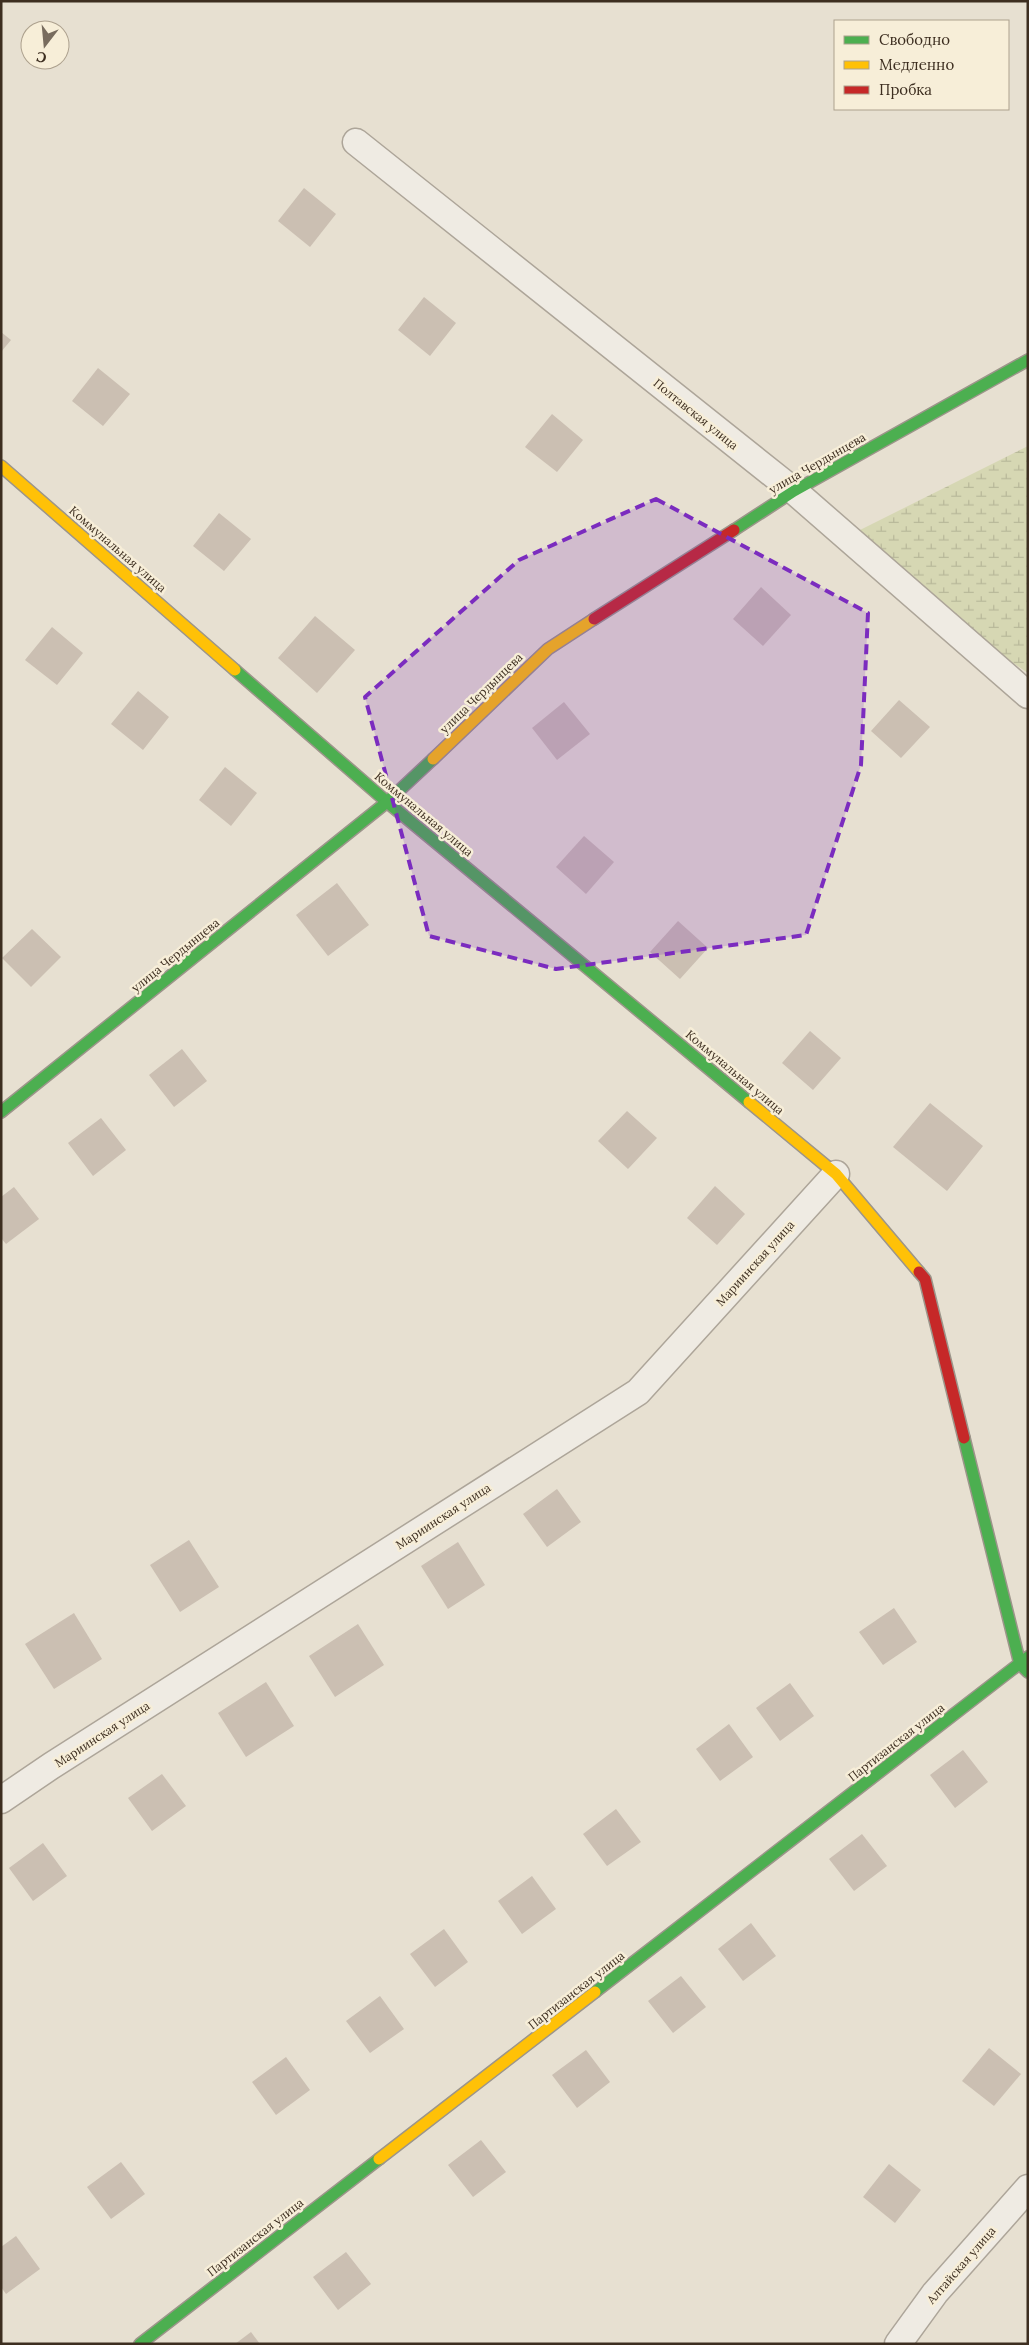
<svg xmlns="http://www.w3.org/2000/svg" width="1029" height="2345" viewBox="0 0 1029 2345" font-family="Lora,serif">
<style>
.wetland{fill:url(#wetland-marsh)}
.building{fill:#cbbfb2}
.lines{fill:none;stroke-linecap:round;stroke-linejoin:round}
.street-casing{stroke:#ada599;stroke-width:29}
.fast-casing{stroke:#9c958a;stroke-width:14}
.slow-casing{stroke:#9c958a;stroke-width:14}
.jam-casing{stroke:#9c958a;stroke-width:14}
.street{stroke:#efebe3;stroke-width:26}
.fast{stroke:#4caf50;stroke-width:11}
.slow{stroke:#ffc107;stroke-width:11}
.jam{stroke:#c62828;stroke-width:11}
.marked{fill:#7b2cbf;fill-opacity:0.2;stroke:#7b2cbf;stroke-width:4;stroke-dasharray:10 6;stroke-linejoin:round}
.labels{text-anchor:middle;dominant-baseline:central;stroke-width:5;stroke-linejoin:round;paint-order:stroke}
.street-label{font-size:12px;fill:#3d2e20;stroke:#f7eed8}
</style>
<defs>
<pattern id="wetland-marsh" width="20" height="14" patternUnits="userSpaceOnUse" patternTransform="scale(1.25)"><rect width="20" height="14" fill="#d6d7b3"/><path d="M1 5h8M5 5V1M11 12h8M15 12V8" fill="none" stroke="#b9b99a"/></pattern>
</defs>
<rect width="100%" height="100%" fill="#e7e0d1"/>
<polygon class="wetland" points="1028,446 1028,673 834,543"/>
<g class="building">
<polygon points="304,188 336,214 310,247 278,221"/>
<polygon points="424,297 456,323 430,356 398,330"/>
<polygon points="1,332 11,340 1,352"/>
<polygon points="98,368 130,394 103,426 72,401"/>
<polygon points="552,414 583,440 557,472 525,447"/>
<polygon points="219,513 251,539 224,571 193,546"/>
<polygon points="761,587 791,615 763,646 733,619"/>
<polygon points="315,616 355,650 317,693 278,658"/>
<polygon points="52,627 83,653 57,685 25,660"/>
<polygon points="138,691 169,717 143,750 111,724"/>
<polygon points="899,700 930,727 901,758 871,731"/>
<polygon points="564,702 590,734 557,760 532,728"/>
<polygon points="225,767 257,793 231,826 199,800"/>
<polygon points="584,836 614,862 586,894 556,867"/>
<polygon points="337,883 369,925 328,956 296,915"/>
<polygon points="678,921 708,948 680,979 650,952"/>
<polygon points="32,929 61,957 31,987 2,958"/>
<polygon points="810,1031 841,1058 813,1090 782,1063"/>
<polygon points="182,1049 207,1081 174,1107 149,1075"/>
<polygon points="930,1103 983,1146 947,1191 893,1147"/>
<polygon points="627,1111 657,1138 628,1169 598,1141"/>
<polygon points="101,1118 126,1150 93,1176 68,1143"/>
<polygon points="715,1186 745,1214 717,1245 687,1218"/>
<polygon points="14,1187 39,1219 6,1244 1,1238 1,1197"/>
<polygon points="557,1489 581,1522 547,1547 523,1514"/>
<polygon points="189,1540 219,1587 180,1612 150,1565"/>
<polygon points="458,1542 485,1585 448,1609 421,1566"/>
<polygon points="894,1608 917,1642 883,1665 859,1632"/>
<polygon points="74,1613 102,1659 54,1689 25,1644"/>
<polygon points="358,1624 384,1665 335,1697 309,1656"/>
<polygon points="266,1682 294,1726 246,1757 218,1713"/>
<polygon points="790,1683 814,1716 780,1741 756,1708"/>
<polygon points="729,1724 753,1757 720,1781 696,1749"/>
<polygon points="963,1750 988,1782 955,1808 930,1775"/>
<polygon points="162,1774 186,1806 152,1831 128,1798"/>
<polygon points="616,1809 641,1842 607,1866 583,1834"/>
<polygon points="862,1834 887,1866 854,1891 829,1859"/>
<polygon points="43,1843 67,1876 33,1901 9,1868"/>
<polygon points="532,1876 556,1909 522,1934 498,1901"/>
<polygon points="751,1923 776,1956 743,1981 718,1949"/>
<polygon points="444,1929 468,1962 435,1987 410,1954"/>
<polygon points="681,1976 706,2007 673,2033 648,2001"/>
<polygon points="380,1996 404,2029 370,2053 346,2021"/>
<polygon points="989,2048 1021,2074 994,2106 962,2081"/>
<polygon points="586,2050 610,2082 577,2108 552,2075"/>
<polygon points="286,2057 310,2090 276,2115 252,2082"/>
<polygon points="481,2140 506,2172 473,2197 448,2165"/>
<polygon points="121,2162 145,2194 111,2219 87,2187"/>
<polygon points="889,2164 921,2190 895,2223 863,2197"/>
<polygon points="16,2236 40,2269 6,2294 1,2287 1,2247"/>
<polygon points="346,2252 371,2284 338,2310 313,2277"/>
<polygon points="251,2332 260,2344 235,2344"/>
</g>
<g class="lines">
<defs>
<g id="street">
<polyline points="356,142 794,491 1028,695"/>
<polyline points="1,1800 51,1766 638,1392 836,1174"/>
<polyline points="898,2344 935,2293 1028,2188"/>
</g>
<g id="fast">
<polyline points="734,530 794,491 1028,360"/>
<polyline points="235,670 387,802 749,1102"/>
<polyline points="1,1112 387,802 433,759"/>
<polyline points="964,1438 1020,1664 1028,1672"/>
<polyline points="595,1992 1028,1657"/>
<polyline points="140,2344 379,2159"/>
</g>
<g id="slow">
<polyline points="1,466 235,670"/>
<polyline points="433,759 548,649 594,619"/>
<polyline points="749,1102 836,1174 919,1272"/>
<polyline points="379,2159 595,1992"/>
</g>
<g id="jam">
<polyline points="594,619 734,530"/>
<polyline points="919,1272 925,1279 964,1438"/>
</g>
</defs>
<use href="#street" class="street-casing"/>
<use href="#fast" class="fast-casing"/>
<use href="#slow" class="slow-casing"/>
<use href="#jam" class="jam-casing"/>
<use href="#street" class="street"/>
<use href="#fast" class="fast"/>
<use href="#slow" class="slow"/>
<use href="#jam" class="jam"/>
</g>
<path class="marked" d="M656,499L868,613L861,765L806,935L556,969L429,936L365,697L519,560Z"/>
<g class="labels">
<g class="street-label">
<text transform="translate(696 414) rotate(39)">Полтавская улица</text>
<text transform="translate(817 463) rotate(-30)">улица Чердынцева</text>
<text transform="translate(118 549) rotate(41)">Коммунальная улица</text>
<text transform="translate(481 693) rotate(-44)">улица Чердынцева</text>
<text transform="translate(424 814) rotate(40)">Коммунальная улица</text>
<text transform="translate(175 955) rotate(-39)">улица Чердынцева</text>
<text transform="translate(735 1072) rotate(40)">Коммунальная улица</text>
<text transform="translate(755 1263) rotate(-48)">Мариинская улица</text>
<text transform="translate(443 1516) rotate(-33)">Мариинская улица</text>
<text transform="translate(102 1734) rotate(-33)">Мариинская улица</text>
<text transform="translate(896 1742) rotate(-38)">Партизанская улица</text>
<text transform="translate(576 1990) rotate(-38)">Партизанская улица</text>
<text transform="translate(255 2237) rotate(-38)">Партизанская улица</text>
<text transform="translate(961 2265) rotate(-49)">Алтайская улица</text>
</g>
</g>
<rect width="1029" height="2345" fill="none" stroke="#3d2e20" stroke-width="5"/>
<rect x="834" y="20" width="175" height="90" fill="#f7eed8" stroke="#ada18e"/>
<rect x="844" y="36" width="25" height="8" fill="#4caf50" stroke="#ada18e"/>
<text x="879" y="45" font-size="15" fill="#3d2e20">Свободно</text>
<rect x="844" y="61" width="25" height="8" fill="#ffc107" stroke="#ada18e"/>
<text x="879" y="70" font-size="15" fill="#3d2e20">Медленно</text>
<rect x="844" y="86" width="25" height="8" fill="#c62828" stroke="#ada18e"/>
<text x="879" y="95" font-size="15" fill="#3d2e20">Пробка</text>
<g transform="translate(45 45) rotate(196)"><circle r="24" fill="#f7eed8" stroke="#ada18e"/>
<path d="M0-4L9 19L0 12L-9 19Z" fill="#786c5e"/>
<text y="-8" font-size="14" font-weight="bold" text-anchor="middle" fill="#3d2e20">С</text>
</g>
</svg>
